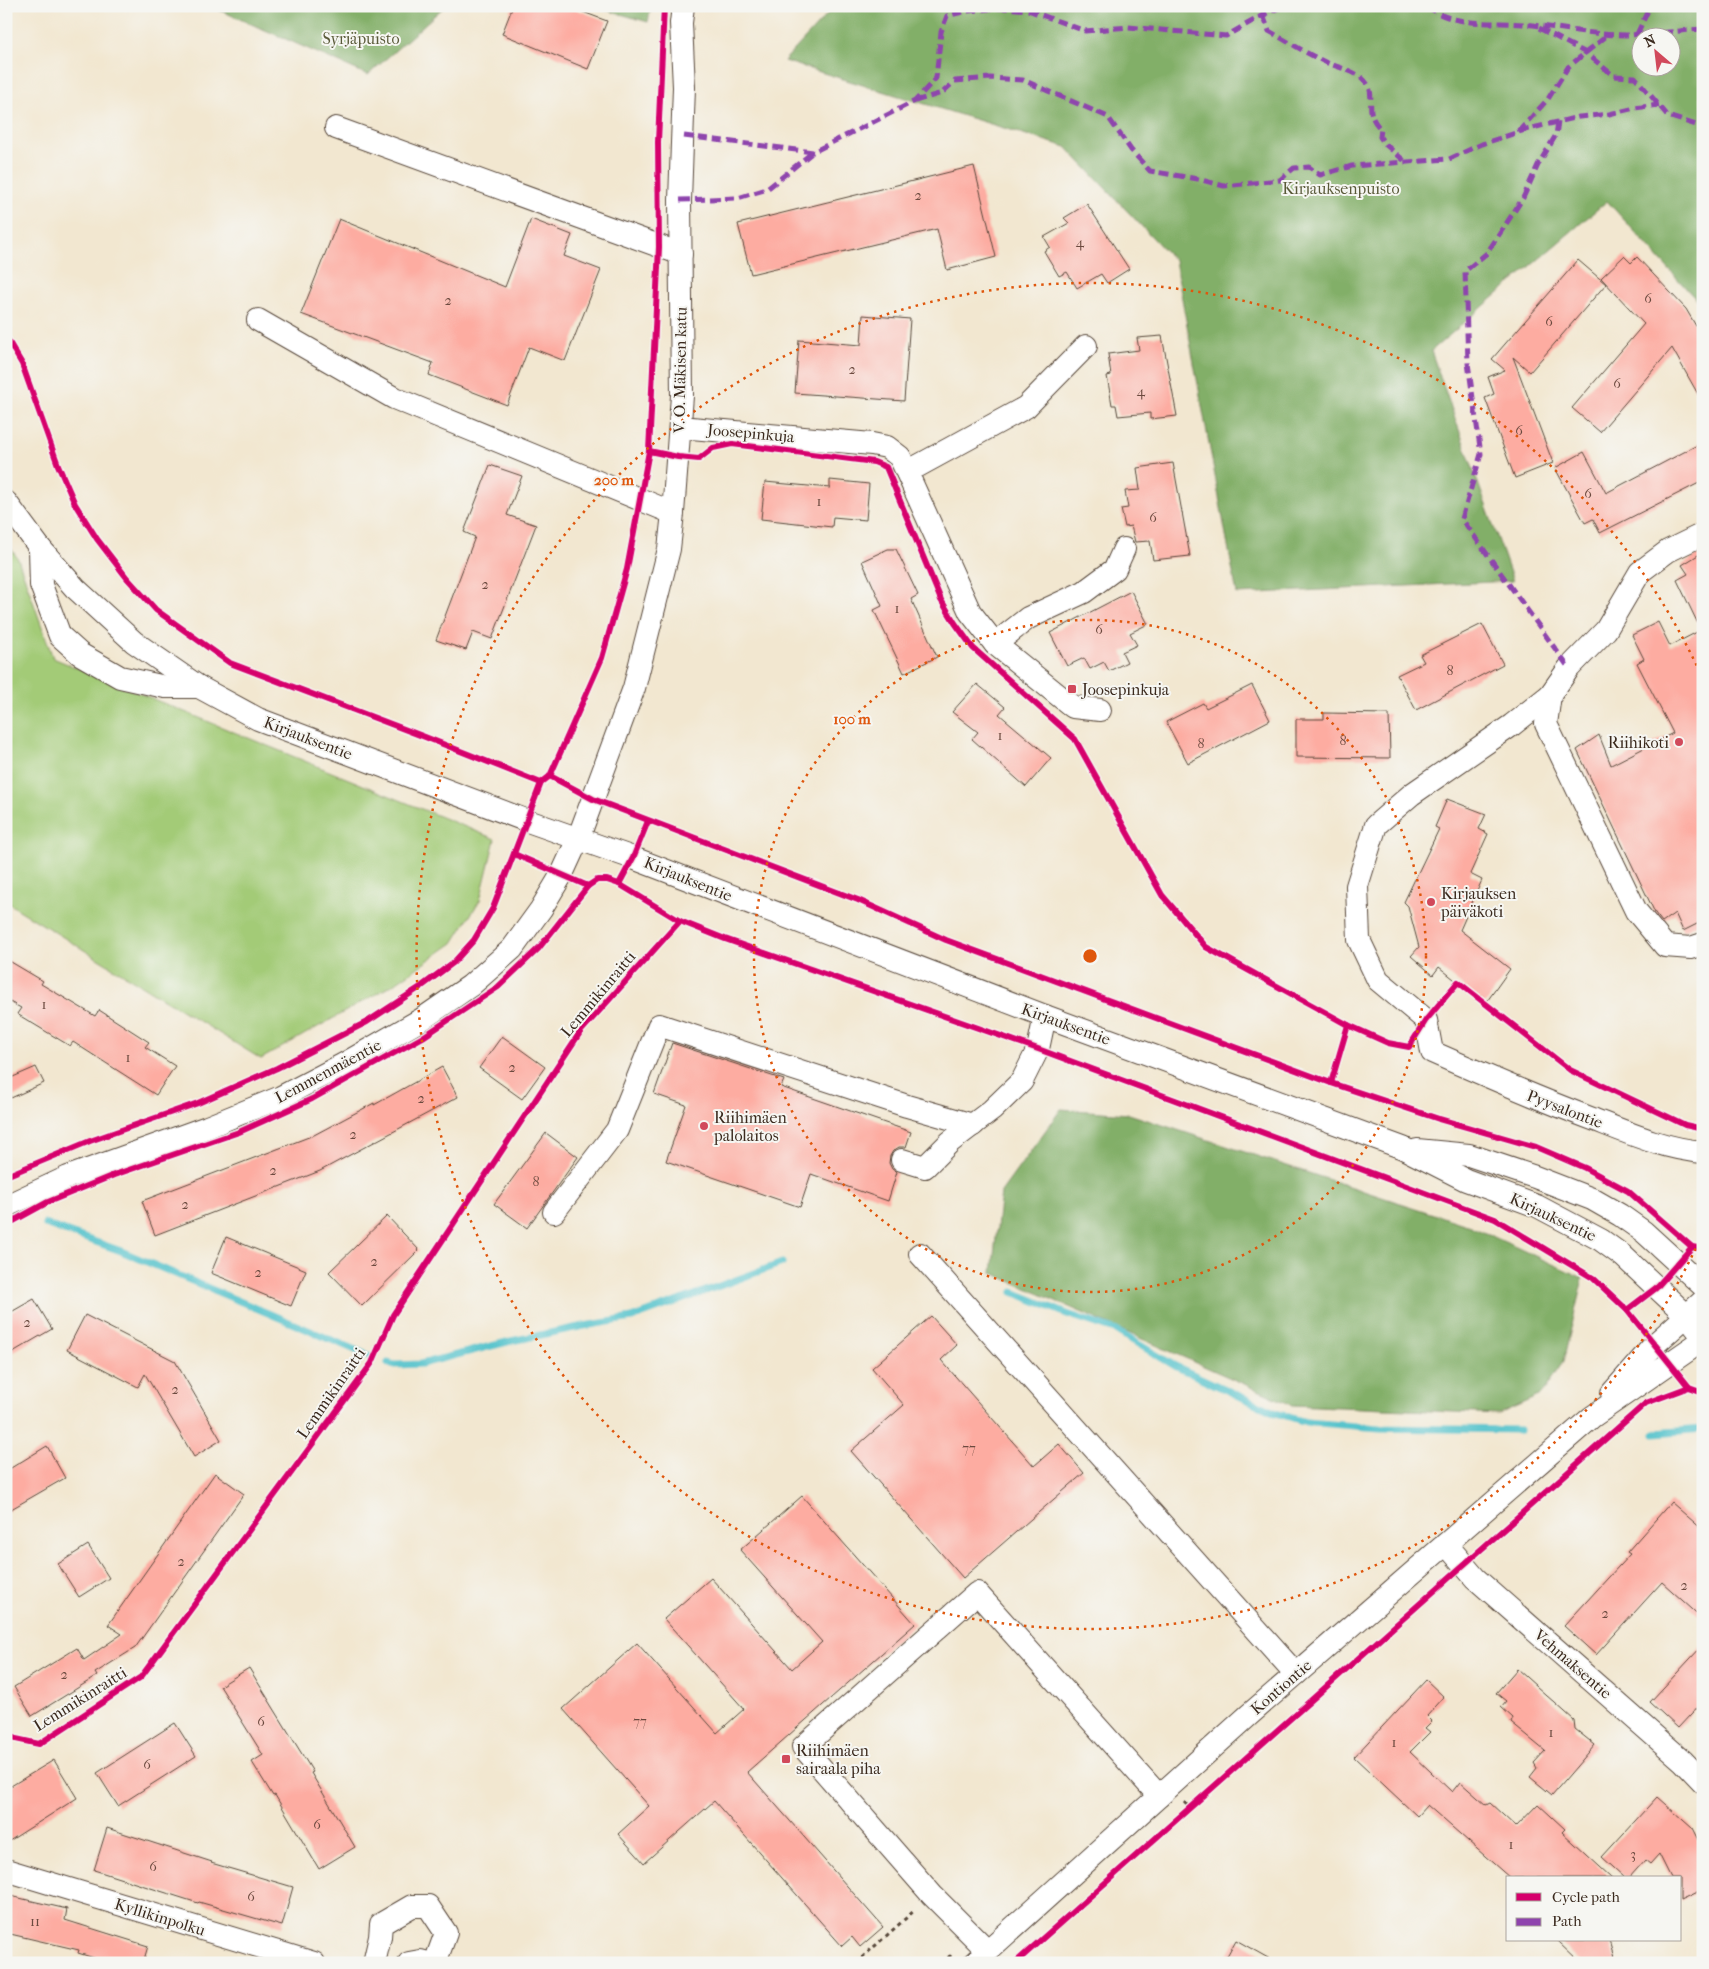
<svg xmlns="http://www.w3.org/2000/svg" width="1709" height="1969" viewBox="0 0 1709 1969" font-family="'IM FELL French Canon',serif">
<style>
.green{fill:#a3cb77;stroke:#6f7a4a}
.forest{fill:#82af68;stroke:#5e6c43;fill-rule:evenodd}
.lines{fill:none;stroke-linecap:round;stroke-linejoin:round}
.stream{stroke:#55c3cc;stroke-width:7}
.building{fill:#fdaca1}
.minor-casing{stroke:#564639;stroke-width:24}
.path{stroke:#564639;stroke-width:3;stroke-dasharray:4 4;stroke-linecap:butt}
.minor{stroke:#fff;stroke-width:22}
.quiet{stroke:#8e44ad;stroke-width:5;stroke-dasharray:10 5;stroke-linecap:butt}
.cycleway-casing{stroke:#f6f6f2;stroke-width:9}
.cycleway{stroke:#d6006c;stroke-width:6}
.ring{fill:none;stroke:#df570d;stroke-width:2.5;stroke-dasharray:2.5 5}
.poi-dot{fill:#d1495b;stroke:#f6f6f2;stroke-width:2}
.labels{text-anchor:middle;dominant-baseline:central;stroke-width:4;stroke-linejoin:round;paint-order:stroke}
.number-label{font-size:14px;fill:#6c4a3f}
.park-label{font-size:16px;fill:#5a5a39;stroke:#f6f6f2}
.street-label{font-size:16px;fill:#3b2a1e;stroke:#f6f6f2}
.poi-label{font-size:16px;fill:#3b2a1e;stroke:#f6f6f2;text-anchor:start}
.centre{fill:#df570d;stroke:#f6f6f2;stroke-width:2.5}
.ring-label{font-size:15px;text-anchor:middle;font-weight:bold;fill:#df570d;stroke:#f6f6f2;stroke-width:4;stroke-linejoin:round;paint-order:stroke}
</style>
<rect width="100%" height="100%" fill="#f6f6f2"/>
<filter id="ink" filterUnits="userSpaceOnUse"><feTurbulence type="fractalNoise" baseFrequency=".02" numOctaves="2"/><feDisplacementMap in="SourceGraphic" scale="10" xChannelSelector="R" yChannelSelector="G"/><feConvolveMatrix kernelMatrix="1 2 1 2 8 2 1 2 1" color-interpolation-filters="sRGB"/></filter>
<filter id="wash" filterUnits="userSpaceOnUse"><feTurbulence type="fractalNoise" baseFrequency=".0096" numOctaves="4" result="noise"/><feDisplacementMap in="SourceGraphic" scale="20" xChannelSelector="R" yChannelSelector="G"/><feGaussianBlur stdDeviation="1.12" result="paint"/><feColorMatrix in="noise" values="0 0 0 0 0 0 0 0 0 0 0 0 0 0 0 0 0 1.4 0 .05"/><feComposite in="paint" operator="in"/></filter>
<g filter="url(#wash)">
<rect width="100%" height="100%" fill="#f2e7d0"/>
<polygon class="green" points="6,541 18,559 53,658 495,839 480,900 453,943 394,984 261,1059 6,902"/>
<g class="forest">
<polygon points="210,6 445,6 368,75"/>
<polygon points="593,6 651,6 648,22"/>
<path d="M835,6H1703V307L1607,201L1431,351L1513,581L1237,594L1175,261L1066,147L784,61ZM1642,38H1672V68H1642Z"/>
<polygon points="1061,1109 1129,1114 1470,1226 1583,1278 1563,1362 1541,1395 1499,1414 1292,1405 992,1273 1001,1192"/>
</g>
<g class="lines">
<g class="stream">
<polyline points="45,1224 121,1251 372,1357"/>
<polyline points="1013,1292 1067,1314 1115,1330 1175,1366 1276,1413 1306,1422 1380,1428 1520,1430"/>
<polyline points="388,1363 395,1365 421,1364 511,1341 584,1326 632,1318 782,1263"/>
<polyline points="1655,1433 1703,1429"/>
</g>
</g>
<g id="blocks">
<g class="building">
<polygon points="513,6 567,6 607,21 588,69 502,34"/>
<polygon points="974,166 996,257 947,270 937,229 751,274 738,224"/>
<polygon points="1087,204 1129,269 1107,283 1101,274 1077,288 1067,272 1059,276 1044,251 1050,247 1044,237 1069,223 1064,218"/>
<polygon points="339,219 505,287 531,219 572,235 564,256 601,270 565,361 529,347 507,405 429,375 433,363 301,314"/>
<polygon points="1624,256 1631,263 1637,257 1686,309 1703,338 1703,403 1672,348 1600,432 1572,408 1644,324 1601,278"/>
<polygon points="1578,260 1606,284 1530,372 1513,357 1553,463 1515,478 1485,398 1494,394 1488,377 1505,370 1492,359"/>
<polygon points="863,315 910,319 904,401 795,393 799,340 861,345"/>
<polygon points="1162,336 1177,416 1150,419 1150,413 1118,416 1116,405 1112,405 1107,376 1111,375 1108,354 1139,350 1137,338"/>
<polygon points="1703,442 1703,481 1600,533 1593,519 1585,523 1555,468 1584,452 1606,493"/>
<polygon points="1173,463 1190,556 1153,560 1150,541 1135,542 1131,526 1125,527 1121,509 1128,508 1125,491 1140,490 1137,468"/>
<polygon points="490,465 522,476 507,515 536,525 492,639 473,632 466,650 436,640 475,537 464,532"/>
<polygon points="830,480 869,484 866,520 833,517 832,527 761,519 765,482 830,488"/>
<polygon points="888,549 896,549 918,595 911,599 937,657 904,673 874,610 882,606 862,561"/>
<polygon points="1703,552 1703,921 1683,931 1675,913 1662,922 1655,913 1577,750 1599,735 1611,765 1673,733 1637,663 1644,659 1632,635 1658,622 1670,646 1701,630 1677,580 1688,574 1682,565"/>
<polygon points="1131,591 1148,624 1130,633 1137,645 1122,652 1127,662 1109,671 1104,662 1090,669 1084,658 1067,666 1050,633"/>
<polygon points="1482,624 1503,664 1416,710 1397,675 1424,662 1420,655"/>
<polygon points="977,684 1005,707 999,714 1051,758 1026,787 972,739 978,732 952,712"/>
<polygon points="1252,685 1270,720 1188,763 1166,722 1203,703 1206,708"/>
<polygon points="1324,713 1389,714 1390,758 1296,757 1296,719 1324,719"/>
<polygon points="1447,799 1486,814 1479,829 1488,834 1470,874 1482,880 1460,930 1510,969 1485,1004 1439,967 1433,975 1411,956 1419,947 1408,906 1404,902 1439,829 1435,827"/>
<polygon points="6,959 43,981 41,984 95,1016 99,1010 149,1042 145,1047 175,1066 156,1095 73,1042 70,1046 17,1014 21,1008 6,1000"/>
<polygon points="502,1036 545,1067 522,1099 479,1068"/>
<polygon points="672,1043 784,1080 781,1087 911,1132 906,1147 899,1147 893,1151 890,1156 889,1163 892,1169 897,1172 888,1201 811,1174 800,1207 666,1161 686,1105 654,1094"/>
<polygon points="36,1067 44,1083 11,1098 6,1087 6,1080"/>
<polygon points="442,1067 458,1097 320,1171 155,1235 142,1201 314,1135 374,1103 374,1105"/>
<polygon points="546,1133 578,1157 527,1228 494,1204"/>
<polygon points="387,1216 419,1250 362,1306 329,1272"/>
<polygon points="226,1237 306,1270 291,1306 211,1273"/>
<polygon points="34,1299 52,1329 6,1356 6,1315"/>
<polygon points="85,1315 175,1361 221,1440 194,1457 145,1374 138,1387 67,1350"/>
<polygon points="931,1316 957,1345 941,1360 1034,1466 1059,1444 1084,1473 963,1578 851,1451 904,1405 872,1368"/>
<polygon points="47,1446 65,1478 6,1512 6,1471"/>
<polygon points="215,1473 244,1494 135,1648 95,1673 97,1676 32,1716 14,1687 77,1648 84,1660 122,1634 108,1625"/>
<polygon points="802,1496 915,1624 747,1772 883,1927 860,1947 852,1937 842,1946 714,1801 644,1863 618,1834 649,1806 563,1709 637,1643 717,1733 744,1709 664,1619 711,1578 792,1669 822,1642 740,1550"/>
<polygon points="1671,1502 1703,1530 1703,1619 1662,1582 1596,1655 1564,1626 1630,1554 1627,1552"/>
<polygon points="88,1545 109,1578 79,1597 58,1564"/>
<polygon points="1703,1645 1703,1701 1678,1728 1650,1702"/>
<polygon points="249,1668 313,1772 311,1773 355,1847 319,1869 275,1795 273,1796 252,1762 263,1755 220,1686"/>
<polygon points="1517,1669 1574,1720 1575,1729 1595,1745 1552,1795 1530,1777 1537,1768 1534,1763 1545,1751 1511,1723 1513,1718 1501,1707 1506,1701 1496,1693"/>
<polygon points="1426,1680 1444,1697 1427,1716 1432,1721 1425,1728 1430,1732 1410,1752 1452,1792 1460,1782 1486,1805 1490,1803 1516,1827 1538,1804 1565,1829 1562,1832 1612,1878 1510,1878 1427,1805 1417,1816 1354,1757"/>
<polygon points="175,1723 196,1756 118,1806 97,1773"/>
<polygon points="54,1760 77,1798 6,1843 6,1789"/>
<polygon points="1657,1797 1692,1828 1703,1850 1703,1890 1680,1901 1680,1878 1671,1878 1659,1854 1650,1864 1645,1860 1629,1878 1625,1878 1602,1857"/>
<polygon points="107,1828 212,1862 211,1863 293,1887 282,1926 199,1902 198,1903 94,1870"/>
<polygon points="6,1895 67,1909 65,1920 148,1946 143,1963 110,1963 78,1953 79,1950 6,1933"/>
<polygon points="1236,1940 1277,1963 1223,1963"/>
<polygon points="1557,1940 1609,1940 1616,1963 1581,1963"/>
</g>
</g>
</g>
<g filter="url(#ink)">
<use href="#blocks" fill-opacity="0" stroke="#564639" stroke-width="1"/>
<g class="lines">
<defs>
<g id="minor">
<polyline points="336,128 681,254"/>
<polyline points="258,320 394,398 673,513"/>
<polyline points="680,427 872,444 887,447 900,457 970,612 995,644 1073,707 1100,710"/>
<polyline points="907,472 1026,407 1086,346"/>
<polyline points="6,502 40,548 75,588 134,642 199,687 258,719 525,820 633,858 1045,1016 1403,1148 1466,1180 1537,1206 1601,1240 1623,1256 1686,1315 1703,1337"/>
<path d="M1703,534L1668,551L1640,572L1606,630L1569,668L1550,695L1512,725L1412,794L1376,825L1357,886L1359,940L1378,980L1426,1020L1432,1052C1484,1075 1537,1098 1590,1118C1626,1132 1664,1149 1703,1152"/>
<polyline points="40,548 41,585 60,636 80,654 120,677 165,687 199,687"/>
<polyline points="995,644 1028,618 1084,592 1115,569 1124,549"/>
<polyline points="1550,695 1546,724 1636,911 1665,946 1691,948 1703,944"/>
<polyline points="1417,1150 1469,1155 1535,1177 1592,1199 1620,1215 1644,1232 1703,1286"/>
<polyline points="902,1160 925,1167 950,1142 992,1110 1022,1081 1038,1049 1045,1016"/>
<polyline points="6,1206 68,1177 207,1127 281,1097 344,1064 422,1019 470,986 512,949 541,909 562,874 578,839 634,688 669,549 673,513 682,396 680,200 684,87 681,23 683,6"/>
<polyline points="554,1212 617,1130 659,1025 907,1106 973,1125"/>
<polyline points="920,1254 1296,1674"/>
<polyline points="1612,1393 1655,1344 1703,1301"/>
<polyline points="1446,1544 1475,1578 1683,1761 1703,1782"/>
<polyline points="6,1870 314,1963"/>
<polyline points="987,1950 932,1895 803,1747 977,1593 1159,1796"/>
<polyline points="374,1963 380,1937 381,1924 412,1906 428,1906 446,1933 435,1963"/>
<polyline points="409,1963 420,1961 428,1963"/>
<polyline points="974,1963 1249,1715 1592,1417 1703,1340"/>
</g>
</defs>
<use href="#minor" class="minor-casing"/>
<g class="path">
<polyline points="1184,1802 1189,1807"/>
<polyline points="856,1963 915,1910"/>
<polyline points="942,1963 950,1956 953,1960"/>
</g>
<use href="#minor" class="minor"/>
<g class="quiet">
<path d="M1427,6C1455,28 1490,21 1523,24C1557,27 1592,35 1626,35C1652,34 1677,31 1703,29"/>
<path d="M1263,15L1269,31C1287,41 1304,52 1323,61C1335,67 1351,69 1362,78C1381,94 1360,110 1381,129L1380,137L1386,145L1407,163"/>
<polyline points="1539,28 1586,53 1614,76 1635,77 1668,116 1703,127"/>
<polyline points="1637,34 1650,6"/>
<polyline points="915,101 942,93 955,81 990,78 1023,80 1108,117 1131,150 1150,171 1198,179 1224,186 1280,180 1294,168 1309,167 1320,175 1352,166 1449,159 1482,144 1528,129 1579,117 1609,114 1635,108 1659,105"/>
<polyline points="1558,122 1556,135 1538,165 1523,198 1487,253 1465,271 1468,363 1481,454 1462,519 1569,668"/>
<polyline points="1518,132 1548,99 1568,67 1609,34"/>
<polyline points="684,136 813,152 915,101 936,78 941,32 947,16 967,11 1002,8 1028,10 1085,31 1128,27 1226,36 1263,15 1283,6"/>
<polyline points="680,200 738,198 767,189 813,152"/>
</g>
<defs>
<g id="cycleway">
<polyline points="6,337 22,364 58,465 75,504 97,539 127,578 156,610 230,663 425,737 541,783"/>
<polyline points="649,451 678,457 699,459 713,448 732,444 874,462 886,467 941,600 955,623 973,648 1075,739 1162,895 1206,947 1348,1025 1331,1083"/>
<polyline points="550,776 593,799 858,900 946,940 1331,1083 1439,1119 1536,1147 1585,1168 1628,1191 1692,1247 1703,1249"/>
<polyline points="514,854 588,886"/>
<polyline points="619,884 633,858 648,821"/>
<polyline points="1348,1025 1388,1043 1409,1047 1426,1020 1458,982 1570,1070 1685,1125 1703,1129"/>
<polyline points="6,1176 90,1141 198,1103 277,1068 367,1022 422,986 454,962 474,940 493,908 541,783 550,776 602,658 627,569 649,451 659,247 658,142 664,6"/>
<polyline points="6,1225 48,1202 114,1175 239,1132 312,1099 423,1037 498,987 539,948 588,886 597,880 607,880 619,884 680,921 725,939 1038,1049 1495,1219 1593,1278 1627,1310 1689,1387 1703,1392"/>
<polyline points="1627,1310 1656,1288 1692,1247"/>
<polyline points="6,1732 16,1739 39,1744 141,1677 372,1363 393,1315 581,1031 680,921"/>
<polyline points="1015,1963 1646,1403 1689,1387"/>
</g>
</defs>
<use href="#cycleway" class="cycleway-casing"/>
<use href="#cycleway" class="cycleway"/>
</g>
</g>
<g class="ring">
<circle cx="1090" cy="956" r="336"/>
<path d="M1702 1235A673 673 0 1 1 1702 677"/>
</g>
<g class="poi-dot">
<rect x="1067" y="684" width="10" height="10" rx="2.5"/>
<circle cx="1679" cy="742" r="5"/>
<circle cx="1431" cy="902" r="5"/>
<circle cx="704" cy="1126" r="5"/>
<rect x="781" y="1754" width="10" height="10" rx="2.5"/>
</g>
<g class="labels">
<g class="number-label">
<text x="918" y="195">2</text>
<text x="1080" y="242">4</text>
<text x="1648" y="298">6</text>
<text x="448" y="300">2</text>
<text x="1549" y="321">6</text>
<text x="852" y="369">2</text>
<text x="1617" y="383">6</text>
<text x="1141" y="391">4</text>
<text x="1519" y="430">6</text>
<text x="1588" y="493">6</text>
<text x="819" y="501">1</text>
<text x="1153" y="517">6</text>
<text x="485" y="584">2</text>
<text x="897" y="608">1</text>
<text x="1099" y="629">6</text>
<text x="1450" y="670">8</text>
<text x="1000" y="735">1</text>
<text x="1343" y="740">8</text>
<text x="1201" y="743">8</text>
<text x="44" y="1004">1</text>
<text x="128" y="1057">1</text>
<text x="512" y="1067">2</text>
<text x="421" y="1098">2</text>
<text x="353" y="1134">2</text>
<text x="273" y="1170">2</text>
<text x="536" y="1181">8</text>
<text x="185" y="1204">2</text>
<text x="374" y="1261">2</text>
<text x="258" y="1272">2</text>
<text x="27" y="1322">2</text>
<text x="175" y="1389">2</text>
<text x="969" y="1448">77</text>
<text x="181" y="1561">2</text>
<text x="1684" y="1585">2</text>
<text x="1605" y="1613">2</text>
<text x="64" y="1674">2</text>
<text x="261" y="1721">6</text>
<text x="640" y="1721">77</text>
<text x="1551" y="1732">1</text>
<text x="1394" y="1742">1</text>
<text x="147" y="1764">6</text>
<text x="317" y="1824">6</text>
<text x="1511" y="1844">1</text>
<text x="1633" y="1854">3</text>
<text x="153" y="1866">6</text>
<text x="251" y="1896">6</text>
<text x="35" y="1921">11</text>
</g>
<g class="park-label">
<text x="361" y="38">Syrjäpuisto</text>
<text x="1341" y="188">Kirjauksenpuisto</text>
</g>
<g class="street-label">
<text transform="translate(680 370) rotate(-89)">V. O. Mäkisen katu</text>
<text transform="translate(751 433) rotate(5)">Joosepinkuja</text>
<text transform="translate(308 738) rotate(21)">Kirjauksentie</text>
<text transform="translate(688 879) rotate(22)">Kirjauksentie</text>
<text transform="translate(598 994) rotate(-50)">Lemmikinraitti</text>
<text transform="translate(1066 1024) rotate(20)">Kirjauksentie</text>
<text transform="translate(328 1071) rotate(-28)">Lemmenmäentie</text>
<text transform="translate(1565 1109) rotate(21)">Pyysalontie</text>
<text transform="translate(1553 1217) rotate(25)">Kirjauksentie</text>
<text transform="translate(331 1393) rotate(-55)">Lemmikinraitti</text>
<text transform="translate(1573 1664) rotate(41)">Vehmaksentie</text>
<text transform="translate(1281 1687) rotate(-41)">Kontiontie</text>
<text transform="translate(80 1699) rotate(-32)">Lemmikinraitti</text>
<text transform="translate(160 1917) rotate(17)">Kyllikinpolku</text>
</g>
<g class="poi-label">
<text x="1082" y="689">Joosepinkuja</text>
<text x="1669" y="742" text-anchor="end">Riihikoti</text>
<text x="1441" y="893">Kirjauksen<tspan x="1441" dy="18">päiväkoti</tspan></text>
<text x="714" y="1117">Riihimäen<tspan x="714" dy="18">palolaitos</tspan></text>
<text x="796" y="1750">Riihimäen<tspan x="796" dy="18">sairaala piha</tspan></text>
</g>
</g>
<circle cx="1090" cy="956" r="8" class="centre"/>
<g class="ring-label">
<text x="614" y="485">200 m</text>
<text x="852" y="724">100 m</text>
</g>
<rect width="1709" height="1969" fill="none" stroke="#f6f6f2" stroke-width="25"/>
<rect x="1506" y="1876" width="175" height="65" fill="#f6f6f2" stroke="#aba49d"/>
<rect x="1516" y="1893" width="25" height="8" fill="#d6006c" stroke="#aba49d"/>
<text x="1552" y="1902" font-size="15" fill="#3b2a1e">Cycle path</text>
<rect x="1516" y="1918" width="25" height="8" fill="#8e44ad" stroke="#aba49d"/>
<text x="1552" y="1926" font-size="15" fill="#3b2a1e">Path</text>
<g transform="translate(1656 52) rotate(332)"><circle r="24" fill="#f6f6f2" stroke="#aba49d"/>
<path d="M0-4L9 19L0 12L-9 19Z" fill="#d1495b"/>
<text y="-8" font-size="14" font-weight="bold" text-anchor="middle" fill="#3b2a1e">N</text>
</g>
</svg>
